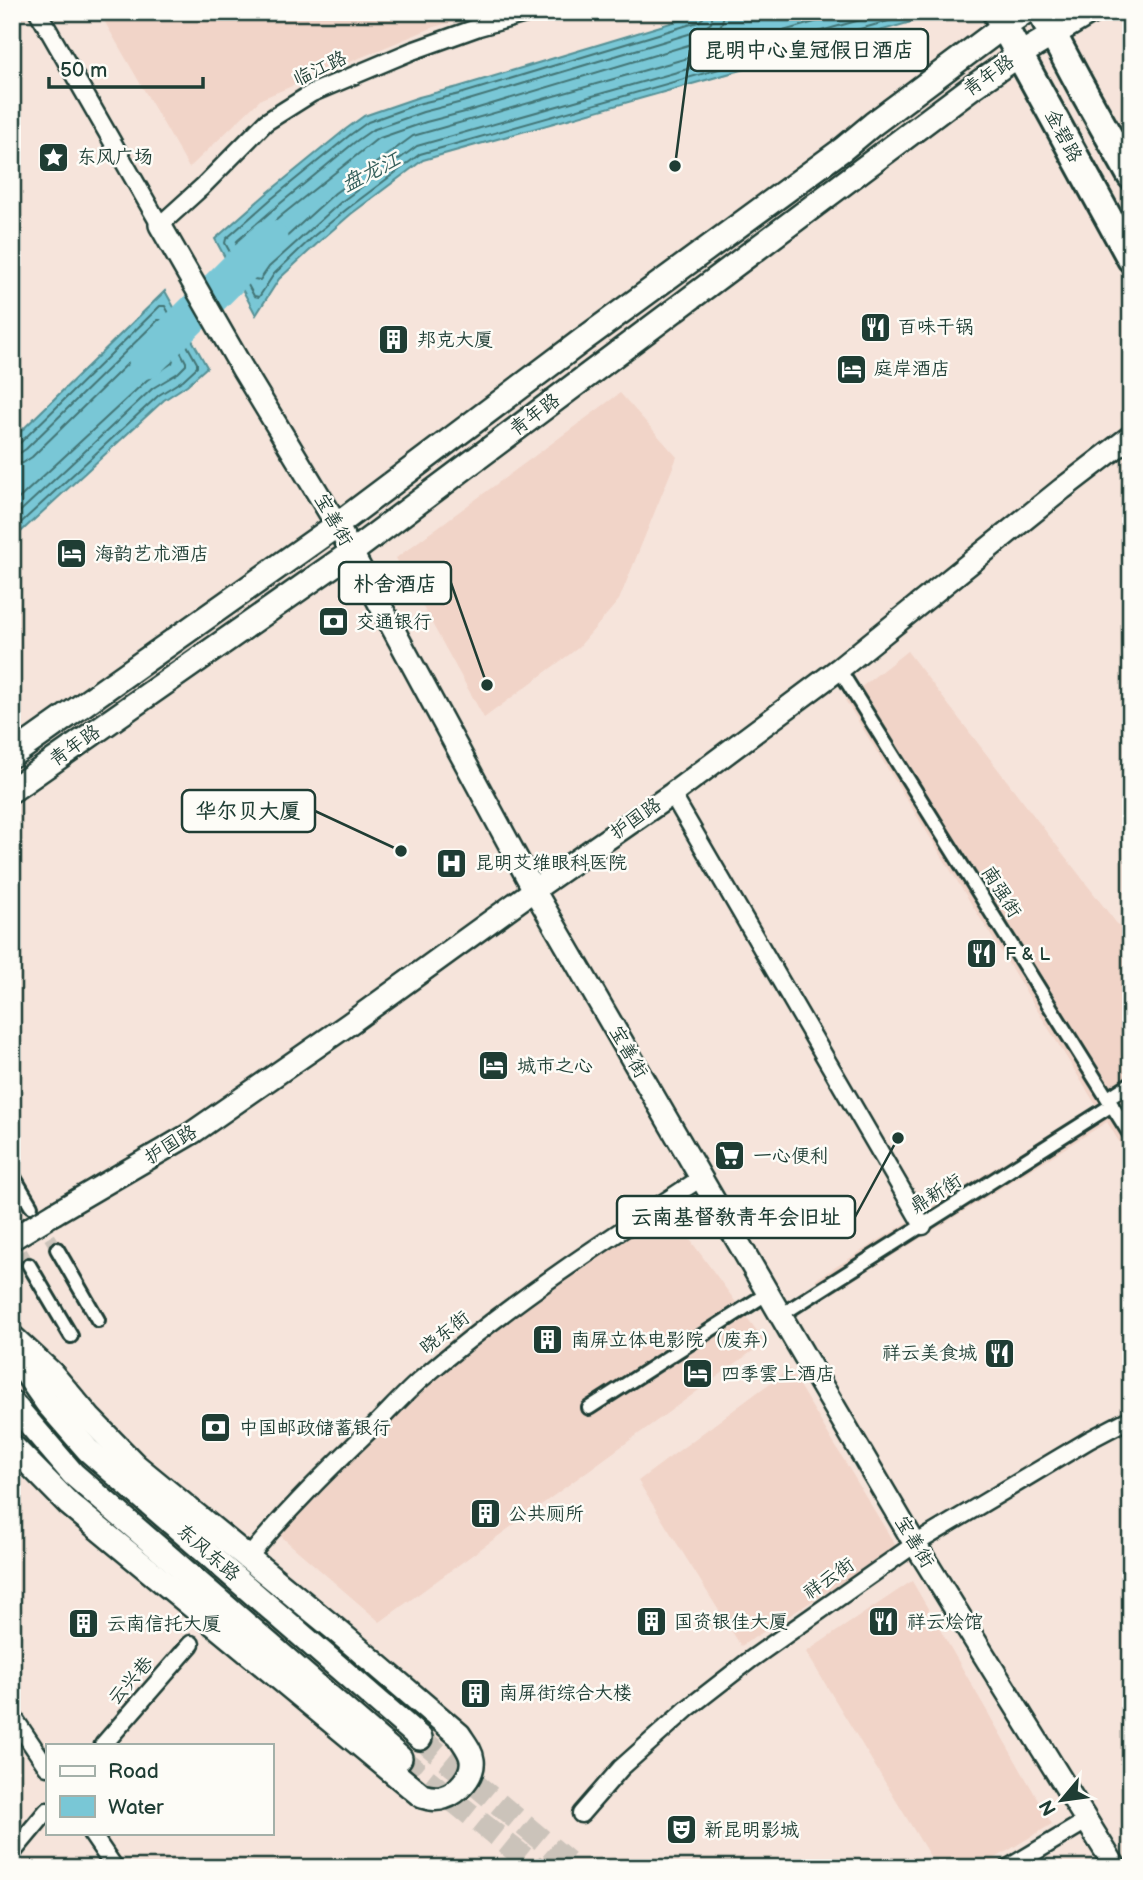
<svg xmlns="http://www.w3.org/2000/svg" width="1143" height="1880" viewBox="0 0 1143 1880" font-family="'Balsamiq Sans','LXGW WenKai TC',sans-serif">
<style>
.built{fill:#f1d4c8}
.water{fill:#79c7d6;stroke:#559095;stroke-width:2}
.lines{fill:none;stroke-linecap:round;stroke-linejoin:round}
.shore{stroke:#437475;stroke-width:2}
.river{stroke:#79c7d6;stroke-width:37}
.pedestrian-tunnel{stroke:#cbc3ba;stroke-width:12;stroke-dasharray:12 6;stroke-linecap:butt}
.secondary-tunnel{stroke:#cbc3ba;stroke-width:23;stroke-dasharray:23 11;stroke-linecap:butt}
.pedestrian-casing{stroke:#1f3d34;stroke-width:18}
.minor-casing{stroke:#1f3d34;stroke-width:21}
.tertiary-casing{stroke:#1f3d34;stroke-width:26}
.secondary-casing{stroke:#1f3d34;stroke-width:28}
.primary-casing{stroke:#1f3d34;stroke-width:32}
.pedestrian{stroke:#fdfcf7;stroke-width:12}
.minor{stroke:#fdfcf7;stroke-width:16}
.tertiary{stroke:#fdfcf7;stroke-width:21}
.secondary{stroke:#fdfcf7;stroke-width:23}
.primary{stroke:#fdfcf7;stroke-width:26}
.tertiary-bridge-casing{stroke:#1f3d34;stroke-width:26;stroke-linecap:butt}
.tertiary-bridge{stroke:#fdfcf7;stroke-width:21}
.labels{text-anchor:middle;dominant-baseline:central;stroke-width:5;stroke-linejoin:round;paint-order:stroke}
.street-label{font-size:19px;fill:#1f3d34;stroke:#fdfcf7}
.poi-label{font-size:19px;fill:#1f3d34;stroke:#fdfcf7;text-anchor:start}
.water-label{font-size:21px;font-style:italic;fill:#36605c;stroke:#fdfcf7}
.leader{fill:none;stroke:#1f3d34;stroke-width:2.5}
.callout-dot{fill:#1f3d34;stroke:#fdfcf7;stroke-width:2.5}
.callout{fill:#fdfcf7;stroke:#1f3d34;stroke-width:2.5}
.callout-label{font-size:21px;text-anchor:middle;font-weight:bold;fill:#1f3d34}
</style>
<rect width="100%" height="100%" fill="#f6e4db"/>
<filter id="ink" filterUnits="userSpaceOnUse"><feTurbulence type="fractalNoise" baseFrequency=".0143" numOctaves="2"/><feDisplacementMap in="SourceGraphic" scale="14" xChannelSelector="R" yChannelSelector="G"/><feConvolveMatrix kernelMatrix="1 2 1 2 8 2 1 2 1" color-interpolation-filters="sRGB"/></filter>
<g filter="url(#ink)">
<g class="built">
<polygon points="99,12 486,12 434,27 261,99 189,168"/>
<polygon points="620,393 677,457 619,600 578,648 484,718 396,558"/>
<polygon points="907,651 1131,942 1131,1161 1107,1122 826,1297 815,1280 1096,1105 845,700"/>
<polygon points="661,1200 765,1342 380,1622 276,1532 370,1424"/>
<polygon points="789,1369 897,1548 741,1646 638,1481"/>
<polygon points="912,1581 1052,1824 979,1868 937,1868 806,1652"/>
</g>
<g class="water">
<polygon points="707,12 943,13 423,160 351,214 320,241 279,279 256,315 215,239 265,195 346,129 364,116 419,97 458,87"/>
<polygon points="165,291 207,367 187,385 164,400 12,540 12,440"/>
</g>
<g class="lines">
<g class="shore">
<polyline points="704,12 703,18 698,22 460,94 421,103 368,122 350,135 270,200 226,239 225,243 254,296 259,297 274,274 315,235 347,209 420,154 920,12"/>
<polyline points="713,12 711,23 702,30 462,102 423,112 372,130 355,142 276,207 237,241 236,244 254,279 260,280 269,267 341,202 417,146 888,12"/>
<path d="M724,12C723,26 717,35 705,40L465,112L426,122L377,139L282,215L250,243L249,247L256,260H261L335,193L413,136L850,12"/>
<polyline points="12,445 20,443 160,306 165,306 197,363 197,367 183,380 159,395 12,531"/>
<polyline points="12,454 20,453 26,449 158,320 163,320 186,362 186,365 178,373 153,388 12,519"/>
<polyline points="12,464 23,463 32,457 155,337 161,338 173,360 172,363 147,380 12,505"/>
</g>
<polyline class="river" points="147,360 269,238"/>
<g class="pedestrian-tunnel">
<polyline points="31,1206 57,1249"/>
<polyline points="12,1236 29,1265"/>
</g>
<g class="secondary-tunnel">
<polyline points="420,1738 575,1868"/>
<polyline points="400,1758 537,1868"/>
</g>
<defs>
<g id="pedestrian">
<polyline points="839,669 1131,1136"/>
<polyline points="1108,1098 1131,1083"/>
<polyline points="12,1174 31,1206"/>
<polyline points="57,1249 98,1320"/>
<polyline points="29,1265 71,1336"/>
<polyline points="781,1315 1112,1105"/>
<polyline points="589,1408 768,1293"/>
</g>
<g id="minor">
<polyline points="38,12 160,225 202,187 266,122 312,93 412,51 479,27 533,12"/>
<polyline points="672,794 923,1226"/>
<path d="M248,1558C287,1510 331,1467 376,1424C392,1408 408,1390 425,1376C511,1302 606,1240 701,1178"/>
<polyline points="12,1715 47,1767"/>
<polyline points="103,1745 191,1644"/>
<polyline points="581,1814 621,1768 687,1709 750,1660 915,1544 1089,1440 1131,1418"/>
<polyline points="91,1833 115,1868"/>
<polyline points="12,1853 47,1811"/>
<polyline points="1008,1868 1088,1820"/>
</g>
<g id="tertiary">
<polyline points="160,225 242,368 337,525 534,890 795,1340 915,1544 1116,1868"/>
<polyline points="55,1213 192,1133 349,1024 534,890 672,794 839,669 1062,489 1131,436"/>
</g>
<g id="secondary">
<polyline points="12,755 337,525 584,339 843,149 873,124 1004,26 1025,12"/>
<polyline points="12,790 352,552 971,88 1019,55 1091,12"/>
<path d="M12,1337L51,1373L89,1418L136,1466L335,1629L459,1735C464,1743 471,1751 472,1760C474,1775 458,1793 444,1797C436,1800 429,1798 422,1796L69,1504L12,1446"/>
<polyline points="12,1353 47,1403 88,1450 420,1738"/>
<polyline points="12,1403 73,1474 400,1758"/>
</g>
<g id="primary">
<polyline points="996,12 1131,259"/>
<polyline points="1041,12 1080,85 1131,176"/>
</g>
</defs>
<use href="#pedestrian" class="pedestrian-casing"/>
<use href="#minor" class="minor-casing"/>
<use href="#tertiary" class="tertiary-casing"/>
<use href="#secondary" class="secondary-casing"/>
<use href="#primary" class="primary-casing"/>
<use href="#pedestrian" class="pedestrian"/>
<use href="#minor" class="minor"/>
<use href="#tertiary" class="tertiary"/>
<use href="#secondary" class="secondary"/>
<use href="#primary" class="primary"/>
<defs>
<polyline id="tertiary-bridge" points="12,1239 55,1213"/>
</defs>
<use href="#tertiary-bridge" class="tertiary-bridge-casing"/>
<use href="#tertiary-bridge" class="tertiary-bridge"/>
</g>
</g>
<defs>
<symbol id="sight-square" viewBox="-11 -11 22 22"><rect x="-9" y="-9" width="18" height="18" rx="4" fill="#1f3d34" stroke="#fdfcf7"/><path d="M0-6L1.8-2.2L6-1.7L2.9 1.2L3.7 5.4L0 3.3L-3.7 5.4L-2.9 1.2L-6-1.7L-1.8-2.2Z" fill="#fff"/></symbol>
<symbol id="restaurant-square" viewBox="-11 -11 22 22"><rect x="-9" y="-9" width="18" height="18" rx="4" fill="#1f3d34" stroke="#fdfcf7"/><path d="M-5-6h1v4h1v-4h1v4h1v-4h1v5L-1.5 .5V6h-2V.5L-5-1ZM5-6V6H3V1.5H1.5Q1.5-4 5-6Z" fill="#fff"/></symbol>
<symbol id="building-square" viewBox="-11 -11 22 22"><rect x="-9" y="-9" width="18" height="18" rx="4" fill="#1f3d34" stroke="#fdfcf7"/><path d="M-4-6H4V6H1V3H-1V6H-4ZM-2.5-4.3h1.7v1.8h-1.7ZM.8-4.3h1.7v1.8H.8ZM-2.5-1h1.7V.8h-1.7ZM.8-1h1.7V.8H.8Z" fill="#fff"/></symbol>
<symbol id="hotel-square" viewBox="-11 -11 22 22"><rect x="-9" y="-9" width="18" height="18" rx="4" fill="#1f3d34" stroke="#fdfcf7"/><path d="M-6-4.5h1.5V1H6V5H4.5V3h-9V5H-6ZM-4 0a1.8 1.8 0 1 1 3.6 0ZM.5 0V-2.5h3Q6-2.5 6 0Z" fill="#fff"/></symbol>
<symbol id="bank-square" viewBox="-11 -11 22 22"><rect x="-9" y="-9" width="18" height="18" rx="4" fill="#1f3d34" stroke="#fdfcf7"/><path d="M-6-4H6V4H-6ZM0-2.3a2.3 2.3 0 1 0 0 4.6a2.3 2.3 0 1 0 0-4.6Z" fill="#fff"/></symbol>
<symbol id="hospital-square" viewBox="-11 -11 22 22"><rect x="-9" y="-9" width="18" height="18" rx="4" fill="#1f3d34" stroke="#fdfcf7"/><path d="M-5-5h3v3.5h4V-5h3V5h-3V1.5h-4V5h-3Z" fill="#fff"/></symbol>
<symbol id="supermarket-square" viewBox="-11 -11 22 22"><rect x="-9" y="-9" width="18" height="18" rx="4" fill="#1f3d34" stroke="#fdfcf7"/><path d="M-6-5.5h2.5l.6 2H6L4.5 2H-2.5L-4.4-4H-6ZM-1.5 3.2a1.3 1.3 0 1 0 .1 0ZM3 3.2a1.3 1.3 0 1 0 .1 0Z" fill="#fff"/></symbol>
<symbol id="theatre-square" viewBox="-11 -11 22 22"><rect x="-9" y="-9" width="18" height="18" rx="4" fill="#1f3d34" stroke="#fdfcf7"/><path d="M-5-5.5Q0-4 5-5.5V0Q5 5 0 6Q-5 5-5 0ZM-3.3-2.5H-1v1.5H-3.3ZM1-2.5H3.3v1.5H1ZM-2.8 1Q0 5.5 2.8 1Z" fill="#fff"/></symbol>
</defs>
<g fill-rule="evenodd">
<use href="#sight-square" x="36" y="140" width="35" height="35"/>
<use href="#restaurant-square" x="858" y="310" width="35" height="35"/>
<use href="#building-square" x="376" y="322" width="35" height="35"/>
<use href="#hotel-square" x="834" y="352" width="35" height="35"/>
<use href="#hotel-square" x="54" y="536" width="35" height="35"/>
<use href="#bank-square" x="316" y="604" width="35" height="35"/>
<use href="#hospital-square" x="434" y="846" width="35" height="35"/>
<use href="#restaurant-square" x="964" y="936" width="35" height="35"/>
<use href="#hotel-square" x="476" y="1048" width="35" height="35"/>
<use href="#supermarket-square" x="712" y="1138" width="35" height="35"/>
<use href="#building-square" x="530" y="1322" width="35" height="35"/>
<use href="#restaurant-square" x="982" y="1336" width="35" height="35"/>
<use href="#hotel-square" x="680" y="1356" width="35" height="35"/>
<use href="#bank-square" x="198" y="1410" width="35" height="35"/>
<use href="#building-square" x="468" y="1496" width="35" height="35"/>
<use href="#building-square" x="634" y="1604" width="35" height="35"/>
<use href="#restaurant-square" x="866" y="1604" width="35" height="35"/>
<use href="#building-square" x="66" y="1606" width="35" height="35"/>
<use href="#building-square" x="458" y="1676" width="35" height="35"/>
<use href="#theatre-square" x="664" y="1812" width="35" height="35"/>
</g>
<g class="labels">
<g class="street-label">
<text transform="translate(320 69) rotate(-25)">临江路</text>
<text transform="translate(989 76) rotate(-35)">青年路</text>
<text transform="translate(1063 136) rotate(62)">金碧路</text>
<text transform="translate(535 415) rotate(-37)">青年路</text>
<text transform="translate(333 520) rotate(60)">宝善街</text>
<text transform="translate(75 746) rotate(-35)">青年路</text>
<text transform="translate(636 819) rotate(-35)">护国路</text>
<text transform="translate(1001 892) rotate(58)">南强街</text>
<text transform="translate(628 1052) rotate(60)">宝善街</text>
<text transform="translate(171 1145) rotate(-31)">护国路</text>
<text transform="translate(936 1194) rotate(-32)">鼎新街</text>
<text transform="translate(445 1333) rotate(-38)">晓东街</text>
<text transform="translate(914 1542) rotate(59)">宝善街</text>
<text transform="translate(208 1553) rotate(41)">东风东路</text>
<text transform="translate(829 1579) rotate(-35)">祥云街</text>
<text transform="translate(131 1681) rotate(-49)">云兴巷</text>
</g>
<g class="poi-label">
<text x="77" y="157">东风广场</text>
<text x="898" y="327">百味干锅</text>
<text x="417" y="340">邦克大厦</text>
<text x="874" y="369">庭岸酒店</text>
<text x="95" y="554">海韵艺术酒店</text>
<text x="356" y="622">交通银行</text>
<text x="475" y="863">昆明艾维眼科医院</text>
<text x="1005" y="954">F &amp; L</text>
<text x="517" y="1066">城市之心</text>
<text x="753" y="1156">一心便利</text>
<text x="571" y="1340">南屏立体电影院（废弃）</text>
<text x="977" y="1353" text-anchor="end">祥云美食城</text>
<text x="721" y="1374">四季雲上酒店</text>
<text x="239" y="1428">中国邮政储蓄银行</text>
<text x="508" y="1514">公共厕所</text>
<text x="674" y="1622">国资银佳大厦</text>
<text x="907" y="1622">祥云烩馆</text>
<text x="107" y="1624">云南信托大厦</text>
<text x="499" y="1693">南屏街综合大楼</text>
<text x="704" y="1830">新昆明影城</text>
</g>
<g class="water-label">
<text transform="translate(371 172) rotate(-27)">盘龙江</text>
</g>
</g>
<path class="leader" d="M675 166L690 50M487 685L451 583M401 851L315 811M898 1138L855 1217"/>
<g class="callout-dot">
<circle cx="675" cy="166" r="7"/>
<circle cx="487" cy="685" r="7"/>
<circle cx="401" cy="851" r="7"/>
<circle cx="898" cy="1138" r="7"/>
</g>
<g class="callout">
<rect x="690" y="29" width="238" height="42" rx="7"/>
<rect x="339" y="562" width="112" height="42" rx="7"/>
<rect x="182" y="790" width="133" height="42" rx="7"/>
<rect x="617" y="1196" width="238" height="42" rx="7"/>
</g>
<g class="callout-label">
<text x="809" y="57">昆明中心皇冠假日酒店</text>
<text x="395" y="591">朴舍酒店</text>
<text x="248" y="818">华尔贝大厦</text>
<text x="736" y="1224">云南基督教青年会旧址</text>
</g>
<rect width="1143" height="1880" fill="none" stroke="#fdfcf7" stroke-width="42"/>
<rect x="21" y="21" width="1101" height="1838" fill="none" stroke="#1f3d34" stroke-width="2.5" filter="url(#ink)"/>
<rect x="46" y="1744" width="228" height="91" fill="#fdfcf7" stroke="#a4b0a9" stroke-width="2"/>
<rect x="60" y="1766" width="35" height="10" fill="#fdfcf7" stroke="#a4b0a9" stroke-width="2"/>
<text x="108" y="1778" font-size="21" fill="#1f3d34">Road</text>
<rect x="60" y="1796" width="35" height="21" fill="#79c7d6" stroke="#a4b0a9" stroke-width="2"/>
<text x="108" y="1814" font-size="21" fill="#1f3d34">Water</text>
<g transform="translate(1062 1800) rotate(241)" stroke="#fdfcf7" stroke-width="5" paint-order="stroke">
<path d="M0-5L12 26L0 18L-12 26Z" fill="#1f3d34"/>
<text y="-10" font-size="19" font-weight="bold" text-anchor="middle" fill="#1f3d34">N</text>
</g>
<path d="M49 77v10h154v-10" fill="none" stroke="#1f3d34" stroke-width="3.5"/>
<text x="60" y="77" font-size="21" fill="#1f3d34" stroke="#fdfcf7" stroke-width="5" paint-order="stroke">50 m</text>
</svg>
